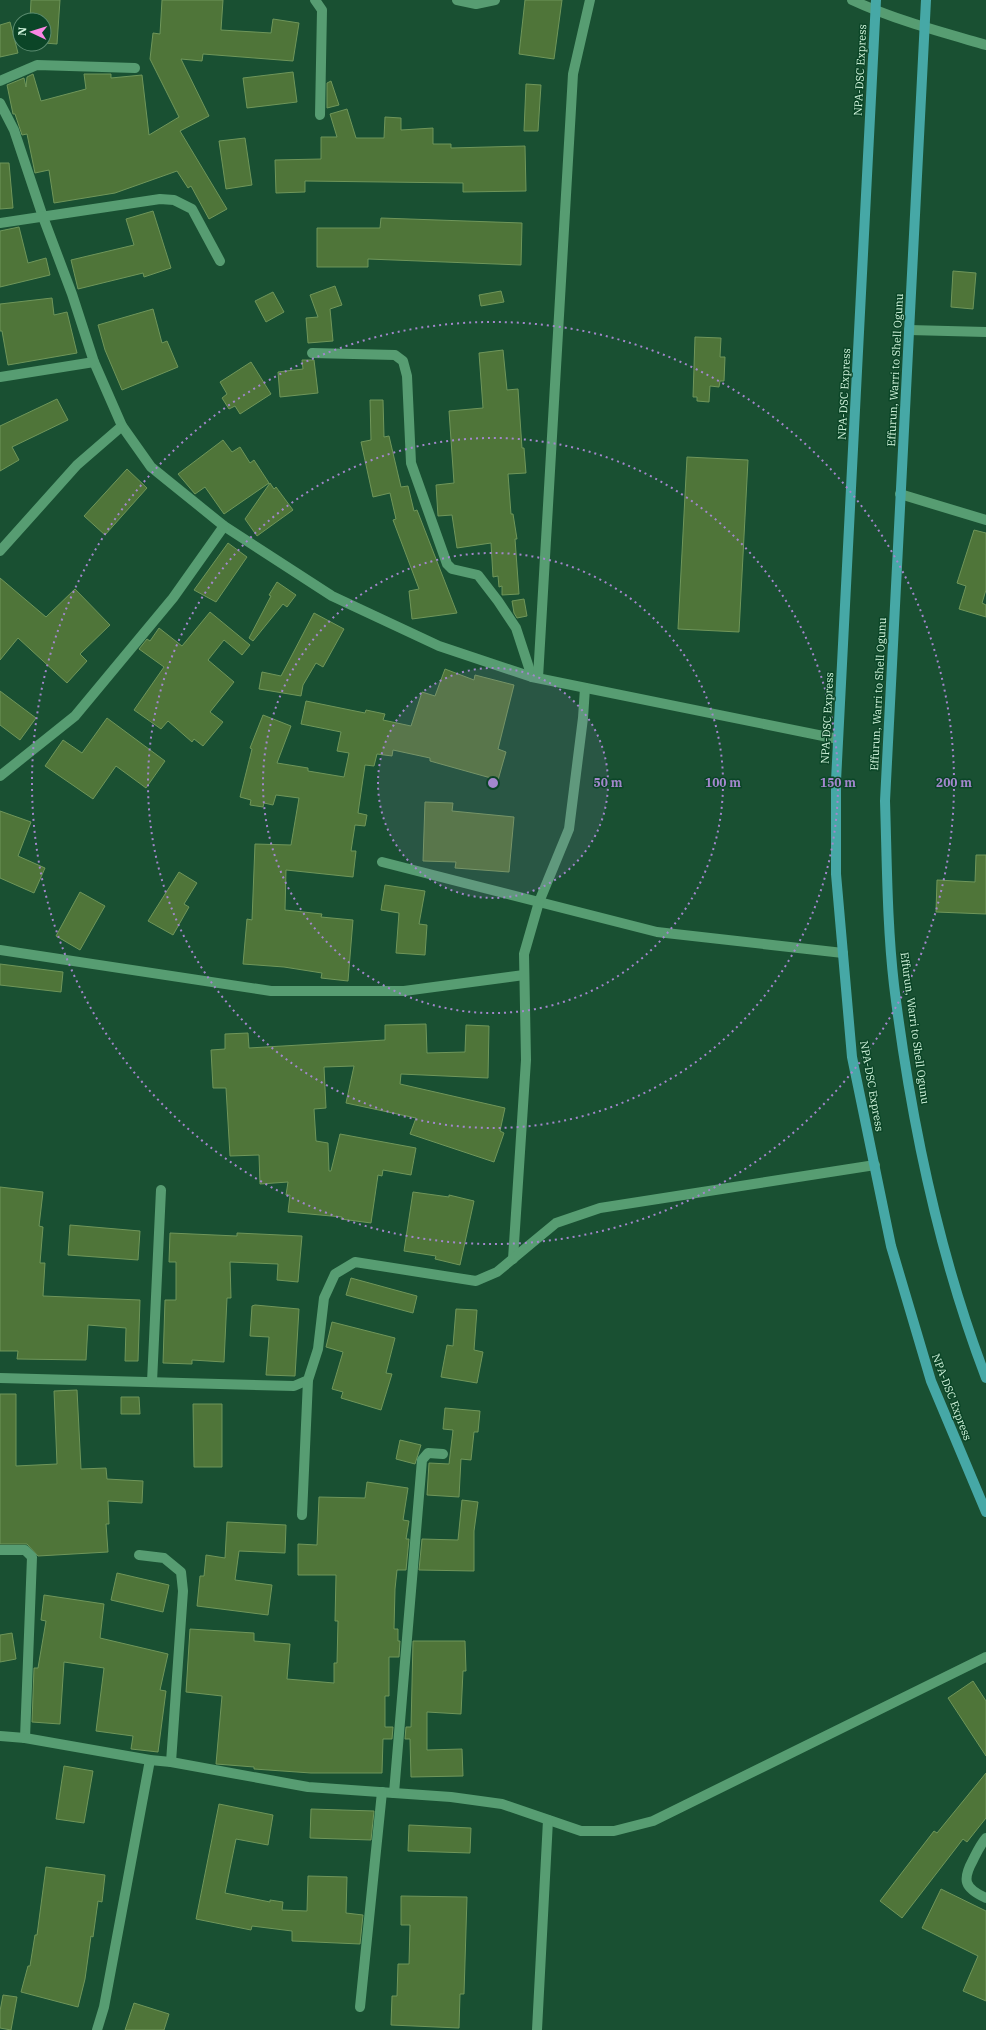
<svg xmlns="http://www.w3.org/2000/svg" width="986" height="2030" viewBox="0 0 986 2030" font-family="'IBM Plex Serif',serif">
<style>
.building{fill:#4f7539;stroke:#6f965a}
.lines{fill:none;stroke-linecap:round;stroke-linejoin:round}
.minor{stroke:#579d72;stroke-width:10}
.major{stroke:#46a8a6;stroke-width:10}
.ring{fill:none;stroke:#a387cd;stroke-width:2;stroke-dasharray:2 4}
.labels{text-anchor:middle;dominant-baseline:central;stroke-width:3;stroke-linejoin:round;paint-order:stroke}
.street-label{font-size:11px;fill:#d3f6de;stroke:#0b4527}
.centre{fill:#a387cd;stroke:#0b4527;stroke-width:2}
.ring-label{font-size:12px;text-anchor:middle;font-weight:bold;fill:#a387cd;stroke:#0b4527;stroke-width:3;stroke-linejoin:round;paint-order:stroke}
</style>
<rect width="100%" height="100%" fill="#195032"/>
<g class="building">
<polygon points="31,0 60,0 57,44 44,43 44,20 30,20"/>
<polygon points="162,0 223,0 221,30 271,33 273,19 299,23 293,61 203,54 202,61 181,59 209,116 180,131 227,209 209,219 191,186 188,188 177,171 115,193 54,203 49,170 35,173 27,134 22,135 15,114 13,114 7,85 24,78 26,87 27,77 33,74 41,101 86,89 84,74 111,74 111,78 142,75 149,135 179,117 150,59 153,33 160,34"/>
<polygon points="525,0 562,0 554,59 519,54"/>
<polygon points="10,22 18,53 0,57 0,25"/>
<polygon points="293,72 297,102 247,108 243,78"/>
<polygon points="331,81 339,105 327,108 327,83"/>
<polygon points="526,84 541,85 538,131 524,131"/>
<polygon points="347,109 356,138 384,138 385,117 401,118 401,130 433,128 433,144 451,144 451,148 525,146 526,191 463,192 463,183 305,181 305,192 276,193 275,160 321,159 321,137 337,137 330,114"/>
<polygon points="245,138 252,185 226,189 219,141"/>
<polygon points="0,163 9,163 13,208 0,209"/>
<polygon points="153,211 171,268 144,277 143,273 78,289 71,260 134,245 126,219"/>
<polygon points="381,218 522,223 521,265 368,259 368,267 317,267 317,228 380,228"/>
<polygon points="19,227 28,263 46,258 50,275 0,287 0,231"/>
<polygon points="953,271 976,273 973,309 951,307"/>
<polygon points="335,286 342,305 330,309 333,341 308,343 306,318 318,317 310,295"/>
<polygon points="501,291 504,302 481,306 479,295"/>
<polygon points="273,292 284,312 266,322 255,301"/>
<polygon points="52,298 54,315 67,312 77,353 8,365 2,331 0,331 0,304"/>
<polygon points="153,309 162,343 167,341 178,367 122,390 105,350 98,325"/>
<polygon points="695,337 721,338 720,357 725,357 724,381 720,381 719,387 710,386 709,402 697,401 697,397 693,397"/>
<polygon points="503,350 507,390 518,389 522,448 524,448 526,473 508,474 511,514 513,514 517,539 515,539 519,594 502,595 502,586 499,587 498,576 493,577 491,543 457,548 452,515 438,516 436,485 454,483 449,411 483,408 479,353"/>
<polygon points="302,360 314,360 318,393 280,397 278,372 303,369"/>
<polygon points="251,362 271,394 240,414 235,406 229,409 222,398 227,394 220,382"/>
<polygon points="57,399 68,420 12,447 19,460 0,471 0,426"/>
<polygon points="370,400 383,400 384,437 389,436 401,487 408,486 414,511 417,510 457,613 412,619 409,591 419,589 393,520 396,519 390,493 373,497 361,442 371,440"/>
<polygon points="223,440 232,452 240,447 250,463 254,460 269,483 224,514 205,487 195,494 178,474"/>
<polygon points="687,457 748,460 739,632 678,629"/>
<polygon points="127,469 147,488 105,535 84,516"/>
<polygon points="270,483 274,489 276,487 293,510 257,536 245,519"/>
<polygon points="974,530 986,533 986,590 982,603 986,605 986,617 959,609 966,586 957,583"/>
<polygon points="228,543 247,557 216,602 194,590"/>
<polygon points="0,578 46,617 75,589 110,625 80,654 87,661 67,683 18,638 0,660"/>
<polygon points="277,582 296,595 287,607 283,604 253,641 249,638 271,596 269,595"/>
<polygon points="524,599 527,616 517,618 514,613 512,601"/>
<polygon points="210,612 250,645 242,655 224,640 208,660 234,682 210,712 223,722 203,746 194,739 192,742 168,721 161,729 134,710 164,667 139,649 147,639 150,641 159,628 182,646"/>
<polygon points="314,613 344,629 323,667 316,663 303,685 301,696 259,689 262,672 281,676"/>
<polygon points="445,669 474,680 475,675 514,685 498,749 506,752 498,780 430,761 430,758 393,750 392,756 377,754 374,766 365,765 358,813 367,815 365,826 355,825 351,851 356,851 353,877 286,870 285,910 322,914 321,917 353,920 348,981 321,978 322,973 284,967 243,964 247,919 252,920 255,844 291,845 299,798 276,795 273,805 264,803 263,807 250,805 251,800 240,797 252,749 250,748 263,715 291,726 277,763 308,768 308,771 344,777 349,753 337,751 341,732 301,724 306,701 365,713 366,710 385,714 383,720 411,726 422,692 435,696"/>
<polygon points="0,691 36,718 20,740 0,725"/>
<polygon points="107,718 165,761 146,788 116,766 93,799 45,766 63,740 82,753"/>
<polygon points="425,802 453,803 452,811 514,817 509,872 455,868 456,862 423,861"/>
<polygon points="0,811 31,822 18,856 45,868 34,893 0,878"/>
<polygon points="976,855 986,855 986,914 936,912 937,880 975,882"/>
<polygon points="179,872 197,883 184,904 189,907 173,935 148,921"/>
<polygon points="385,885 425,891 419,924 427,925 425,955 396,953 399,913 381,910"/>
<polygon points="80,892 105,906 80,950 56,936"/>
<polygon points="0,964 63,972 61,992 0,985"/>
<polygon points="426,1024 427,1053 465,1052 466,1025 489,1026 488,1078 401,1074 400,1084 505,1108 500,1131 504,1133 494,1162 410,1134 416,1118 346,1103 354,1066 324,1067 326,1108 314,1109 316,1141 328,1143 329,1171 331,1171 340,1134 416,1148 411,1175 383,1170 382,1176 378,1175 371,1223 341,1219 342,1217 288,1212 290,1195 286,1195 288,1182 260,1184 259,1155 230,1156 226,1088 213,1088 211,1050 225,1049 225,1034 248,1033 249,1048 385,1040 385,1025"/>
<polygon points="0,1187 43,1192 39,1226 43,1227 40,1263 45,1263 43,1296 140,1300 138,1361 125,1361 126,1328 88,1325 86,1360 17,1359 18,1351 0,1351"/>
<polygon points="413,1192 449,1197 449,1195 474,1201 460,1265 435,1259 436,1256 404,1251"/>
<polygon points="70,1225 140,1231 138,1260 68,1255"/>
<polygon points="170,1233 237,1236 237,1233 302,1236 298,1282 277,1280 278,1264 230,1262 231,1298 227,1298 224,1362 192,1360 192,1364 163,1363 165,1300 176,1300 176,1262 169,1262"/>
<polygon points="351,1278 417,1296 413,1313 346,1295"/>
<polygon points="255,1305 299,1309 295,1376 266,1375 269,1337 250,1336 252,1306"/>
<polygon points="456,1309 477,1310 474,1350 483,1352 477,1383 441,1377 447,1345 453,1346"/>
<polygon points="332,1322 395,1338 386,1373 392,1374 381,1410 341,1398 343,1392 332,1389 343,1352 326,1347"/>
<polygon points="77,1390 81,1469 106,1468 107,1479 143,1481 142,1503 108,1501 109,1524 106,1524 108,1552 38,1556 27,1544 0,1544 0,1394 16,1394 16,1466 57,1464 54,1391"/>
<polygon points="121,1397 139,1397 140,1414 121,1414"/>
<polygon points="193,1404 222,1404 222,1467 194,1467"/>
<polygon points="445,1408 480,1411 478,1432 474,1432 471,1460 461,1459 459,1497 427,1495 429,1463 449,1464 453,1430 443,1429"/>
<polygon points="400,1440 421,1445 415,1464 396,1459"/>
<polygon points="367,1482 408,1488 403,1520 409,1521 406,1539 409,1539 406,1570 397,1570 395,1589 394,1629 398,1629 398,1641 400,1641 399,1657 389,1657 389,1696 385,1696 385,1727 393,1727 392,1739 383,1739 382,1773 311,1773 254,1769 254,1767 216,1764 222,1696 186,1692 190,1629 254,1633 254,1641 290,1644 287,1679 334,1683 334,1663 337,1663 338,1621 335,1621 336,1575 298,1575 298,1544 317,1545 319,1497 365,1498"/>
<polygon points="462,1500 478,1502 474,1531 474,1571 419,1570 422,1539 458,1540"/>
<polygon points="227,1522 286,1525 285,1553 239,1551 235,1580 272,1585 268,1615 197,1606 200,1576 204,1576 206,1555 225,1558"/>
<polygon points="117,1573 169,1585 163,1612 111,1600"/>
<polygon points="44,1595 104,1604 100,1638 168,1654 160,1690 166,1691 158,1752 131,1749 133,1736 96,1731 104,1668 64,1662 60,1724 32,1722 34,1668 38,1668 46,1621 41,1620"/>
<polygon points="12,1633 16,1659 0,1662 0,1635"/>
<polygon points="413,1641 465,1641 466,1671 463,1671 461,1714 427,1712 427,1750 462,1749 463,1776 411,1777 410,1739 405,1739 406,1727 411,1727"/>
<polygon points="973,1681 986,1701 986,1756 948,1698"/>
<polygon points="64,1766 93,1771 84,1823 56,1819"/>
<polygon points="986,1773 986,1818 967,1842 963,1839 902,1918 880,1901 934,1831 937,1833"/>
<polygon points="219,1804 273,1815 268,1845 236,1839 225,1893 270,1902 270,1900 283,1902 282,1910 307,1911 308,1876 347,1877 346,1913 363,1915 360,1944 292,1941 292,1931 252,1926 251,1930 196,1919"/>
<polygon points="311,1809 374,1811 371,1840 310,1838"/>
<polygon points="409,1825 471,1828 470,1853 408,1851"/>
<polygon points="46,1867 105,1875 102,1902 98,1901 93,1937 91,1936 85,1979 78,2007 21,1992 28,1966 30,1966 35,1935 37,1935"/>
<polygon points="941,1889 986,1911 986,2001 963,1991 978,1956 922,1928"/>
<polygon points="401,1896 467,1897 464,1994 460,1994 459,2028 391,2025 392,1996 397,1996 398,1964 409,1964 410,1925 401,1925"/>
<polygon points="3,1995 17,1997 11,2030 0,2028 0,2011"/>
<polygon points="134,2003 169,2014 164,2030 125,2030"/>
</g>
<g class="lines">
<g class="minor">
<polyline points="315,0 322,10 320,115"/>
<polyline points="457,0 476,4 495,0"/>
<path d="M852,0C895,20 941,32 986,45"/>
<polyline points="0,81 37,65 135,68"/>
<polyline points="0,103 14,130 43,217 72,294 94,362 122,426 151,467 224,526 332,596 439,646 532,677 838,739"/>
<polyline points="0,223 160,199 174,200 192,209 220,261"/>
<polyline points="909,330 986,332"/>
<polyline points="312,353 395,355 403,361 407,376 411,463 447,564 452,569 478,575 498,601 516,628 532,677"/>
<polyline points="0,377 94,362"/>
<polyline points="900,494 986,520"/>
<polyline points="0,551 77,465 122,426"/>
<polyline points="538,678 573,74 590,0"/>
<polyline points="0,776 75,716 173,598 224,526"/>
<polyline points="382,862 657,932 843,953"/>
<polyline points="0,950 271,991 404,991 524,975"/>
<polyline points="513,1259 526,1060 524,954 539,902 569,829 583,718 585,688"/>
<polyline points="0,1378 294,1386 308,1380 318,1349 324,1298 335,1274 355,1262 476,1281 497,1272 556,1223 600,1208 875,1165"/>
<polyline points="152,1382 161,1190"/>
<polyline points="302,1515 308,1380"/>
<polyline points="0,1550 25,1550 32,1557 25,1738"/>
<polyline points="139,1555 164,1558 181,1572 183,1591 171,1762"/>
<polyline points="0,1736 25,1738 150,1760 171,1762 308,1787 451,1797 502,1804 581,1831 614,1831 653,1821 986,1657"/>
<polyline points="394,1793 422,1460 428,1453 443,1454"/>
<path d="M986,1838C980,1845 977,1852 973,1860C962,1880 964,1888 986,1898"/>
<polyline points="360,2007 382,1792"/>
<polyline points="97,2030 104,2007 150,1760"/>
<polyline points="537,2030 548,1820"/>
</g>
<g class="major">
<polyline points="876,0 836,781 836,874 852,1057 891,1246 931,1381 986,1512"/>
<path d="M926,0L885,801C887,862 887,924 894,985C910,1115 939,1255 986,1378"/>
</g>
</g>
<circle cx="493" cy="783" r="115" fill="#a387cd" fill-opacity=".12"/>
<g class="ring">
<circle cx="493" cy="783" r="115"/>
<circle cx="493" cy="783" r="230"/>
<circle cx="493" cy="783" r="345"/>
<circle cx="493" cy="783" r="461"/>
</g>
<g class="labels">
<g class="street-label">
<text transform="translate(860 70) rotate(-87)">NPA-DSC Express</text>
<text transform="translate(895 370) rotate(-87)">Effurun, Warri to Shell Ogunu</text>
<text transform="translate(844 394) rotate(-87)">NPA-DSC Express</text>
<text transform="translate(878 694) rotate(-87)">Effurun, Warri to Shell Ogunu</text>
<text transform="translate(827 718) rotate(-87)">NPA-DSC Express</text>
<text transform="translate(915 1028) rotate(82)">Effurun, Warri to Shell Ogunu</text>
<text transform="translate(872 1086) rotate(80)">NPA-DSC Express</text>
<text transform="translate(952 1397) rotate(69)">NPA-DSC Express</text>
</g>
</g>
<circle cx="493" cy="783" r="6" class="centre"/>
<g class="ring-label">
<text x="608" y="787">50 m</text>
<text x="723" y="787">100 m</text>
<text x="838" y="787">150 m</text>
<text x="954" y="787">200 m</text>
</g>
<g transform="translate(32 32) rotate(274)"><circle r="19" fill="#0b4527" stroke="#5b8c70"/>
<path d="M0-3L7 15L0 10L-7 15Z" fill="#fc86e4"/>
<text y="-6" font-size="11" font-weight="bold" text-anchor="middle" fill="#d3f6de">N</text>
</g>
</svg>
